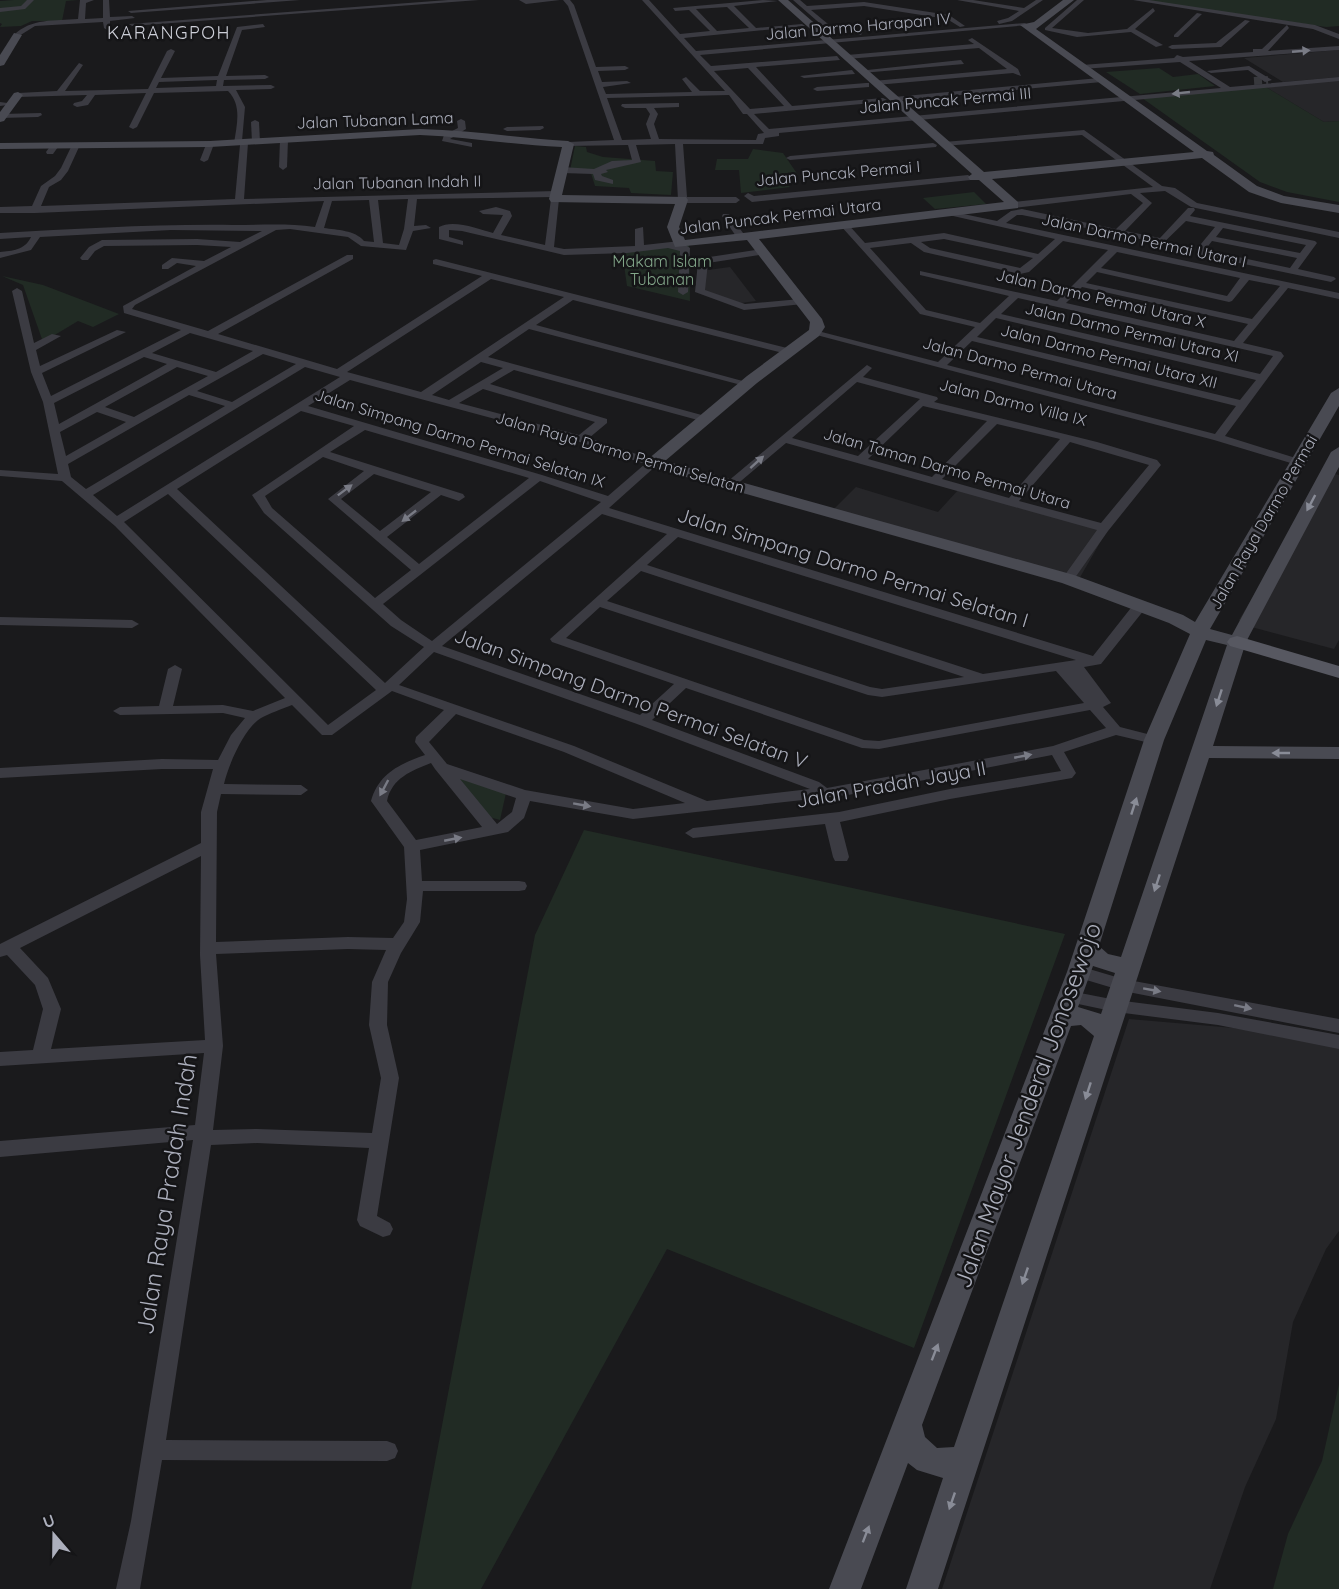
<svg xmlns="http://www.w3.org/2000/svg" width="1339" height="1589" viewBox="0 0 1339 1589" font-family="Quicksand,sans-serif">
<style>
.built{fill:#262629}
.green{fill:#212b24}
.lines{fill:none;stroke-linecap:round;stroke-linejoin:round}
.street-tunnel{stroke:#37383c;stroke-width:8;stroke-dasharray:8 4;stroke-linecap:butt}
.street{fill:#3b3b42;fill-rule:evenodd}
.secondary{fill:#494a52;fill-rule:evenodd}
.primary{fill:#575861;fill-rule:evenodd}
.oneway{fill:#797b85}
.oneway2{fill:#898c97}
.labels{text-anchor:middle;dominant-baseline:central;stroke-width:5;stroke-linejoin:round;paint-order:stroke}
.far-street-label{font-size:16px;fill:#acafbc;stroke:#151517}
.far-park-label{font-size:16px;fill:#83a78a;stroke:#151517}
.far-quarter-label{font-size:18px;letter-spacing:1.5px;fill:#cdcfd8;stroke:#151517}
.street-label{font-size:20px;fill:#acafbc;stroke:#151517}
.near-street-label{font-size:24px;fill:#acafbc;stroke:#151517}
</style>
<rect width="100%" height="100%" fill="#1a1a1c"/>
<g class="built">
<polygon points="1339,50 1339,77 1283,82 1244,58"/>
<polygon points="1339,80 1339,121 1324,122 1266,87"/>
<polygon points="730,267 756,301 734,304 705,292 701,271"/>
<polygon points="1327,472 1339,475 1339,640 1334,649 1244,625 1239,620"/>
<polygon points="856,487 938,512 959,489 1108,529 1079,579 832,511"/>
<polygon points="1129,1019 1234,1028 1339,1044 1339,1231 1326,1249 1293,1322 1276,1419 1245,1487 1210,1589 942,1589"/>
</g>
<g class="green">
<polygon points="14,0 78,0 66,1 62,21 32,21 21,26 0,27 2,24 0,23 0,1"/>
<polygon points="1139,0 1339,0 1339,26 1326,27"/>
<polygon points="1159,68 1173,77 1198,74 1215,86 1140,94 1106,72"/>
<polygon points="1266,87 1324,122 1339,121 1339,202 1287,192 1260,182 1142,98"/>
<polygon points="575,146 586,147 587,152 603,157 655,161 656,171 673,172 671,195 631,193 629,188 595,186 590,170 570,170"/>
<polygon points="753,149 783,153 798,175 780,177 790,187 741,193 739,170 715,170 717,159 748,159"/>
<polygon points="974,192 986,204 935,209 923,198"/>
<polygon points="689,244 690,301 627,286 622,251"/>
<polygon points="2,276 43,285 119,314 93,327 78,321 43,342 23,285"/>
<polygon points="453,775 506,793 500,820 489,817"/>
<polygon points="584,830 1065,934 914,1348 667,1249 481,1589 411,1589 535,935"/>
<polygon points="1339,1384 1339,1589 1273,1589 1288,1534 1322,1461"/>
</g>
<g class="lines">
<polyline class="street-tunnel" points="1254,81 1268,80"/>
<g class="street">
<polygon points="27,0 34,0 25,9 0,12 0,8 21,6"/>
<path d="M80,0H94L86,3L85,19L103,18V0H109L110,17L132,16L135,18L110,21V28L107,30L104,28L103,22L35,26L19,36L14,35C31,18 55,21 78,19Z"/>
<polygon points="267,0 300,0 131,13 128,11"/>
<polygon points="448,0 479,0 132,26 129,24"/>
<polygon points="519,0 560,0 526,4"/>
<path d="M563,0H570L574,5L596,67L625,66L629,68L625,70L598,71L602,82L627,81L631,83L603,87L606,94L692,92L682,79L686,77L700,91H725L642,0H649L680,34L710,31L689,10L675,11L673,8L763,0L778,1L734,6L756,28L802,24L805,26L684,38L696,51L1025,23L1028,25L700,55L711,66L837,56L840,60L756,67L792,106L883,98L887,100L883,102L754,114L769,129L1221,88L1180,62L1082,69L1078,67L1082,65L1174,58L1177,55L1183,57L1253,52V49H1262L1287,25L1289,28L1268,51L1339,46V50L1189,61L1230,87L1339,77V81L779,133V136L765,138L763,144H683L687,197H736L740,200L736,203H682L678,200L675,144L636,145L641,162L606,170L608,172L601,174L602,176L613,180V184L595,180L593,174L562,173L558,170L562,167L594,169L612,161L632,160L628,145L568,146L564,144L568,142L614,140L568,6ZM727,7L749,28L717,31L696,9ZM748,68L784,106L750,109L714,71ZM729,95L743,114H747L764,133L758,134L756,140L659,139L654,124L658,114L654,108L679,107V103H676L622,104L621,106L625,108H646L650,114L646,124L651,139L622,140L607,98Z"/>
<polygon points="793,0 800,0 807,6 864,2 949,15 965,26 960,27 947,19 864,6 811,10 828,24 863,32 861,35 824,27"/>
<polygon points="957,0 973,0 1024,8 1036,0 1043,0 1012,21 999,24 997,21 1008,18 1019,11"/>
<polygon points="1077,0 1084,0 1052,28 1088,33 1127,29 1153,8 1155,11 1135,29 1163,45 1156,47 1131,32 1077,37 1045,30 1045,28"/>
<polygon points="1133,0 1149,0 1315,25 1339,34 1339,39 1313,29"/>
<polygon points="1197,13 1202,14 1178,37 1174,37 1174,35"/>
<polygon points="1245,20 1250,21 1221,47 1172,49 1168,47 1172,45 1216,43"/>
<path d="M263,24L265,27L242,30L226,76L265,75L269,77L265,79L224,80L223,86L271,85L275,87L271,89L236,90L245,107L242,141L248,143L244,199L556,191L560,194L556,197L559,199L554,247L564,249L635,246V229L643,227L644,245L680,241L690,248L688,292L683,295L678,292L680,251L668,248L627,253L564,255L462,231L449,230V237L463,241V245L439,239V227C453,219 479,229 493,233L503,215L483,214L479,211L496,207L510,211L512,216L501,235L545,245L551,199L554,197L417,199L414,226L426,225L431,228L413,231L406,250L361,246L348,237L290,229L276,230L135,305L132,309L208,331L347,255H353V259L218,334L337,369L482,276L433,264V260L436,259L791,349V353L787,354L573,300L536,325L750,383L745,386L529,329L488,357L709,417V421L705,422L514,370L490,384L607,419V423L589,438L657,461V465L609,508L1093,656L1134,604H1144L1146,607L1144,610L1101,664L1084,667L1111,703L1103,707L1120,727L1159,737L1161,740L1154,744L1116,735L1064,752L1076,773L1072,778L950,799L840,822L849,857L847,861H835L833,857L825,824L693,838L685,833L693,828L839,812L950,789L1061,771L1052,755L848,795L633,819L530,801L524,818L508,832L420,850L422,881H519L525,882L527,886L525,890L519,891H423L420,922L401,953L388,982L387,1025L399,1078L377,1216L390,1223L393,1229L390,1235L383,1237L360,1226L357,1220L369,1148L257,1143L211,1145L166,1440L387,1441L395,1444L398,1451L395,1458L387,1461L162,1460L140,1589H116L131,1521L193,1140L0,1157V1141L195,1125L204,1053L0,1066V1052L33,1050L43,1009L35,985L7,955L0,957V944L201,843V812L213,769H162L0,778V768L162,759L218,760L231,735L245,718L223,713L120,715L113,711L120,707L159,706L168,669L175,665L182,669L173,706L223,705L253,711L285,698L115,526L62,481L0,476V470L58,474L43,402L31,372L12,291L17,288L22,291L34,343L52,334L61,336L36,350L40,366L117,330L126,332L42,373L51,396L181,330L124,313L123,306L196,266L177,263L168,269H162V265L172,258L204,261L231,247L197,245L104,246L95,251L88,260H82L80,258L89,247L102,240L197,239L240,242L262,231L171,230L40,237L31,250L0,258V252C12,251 25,250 31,237L0,239V233C78,229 155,224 233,225C261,225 288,223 315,227L324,201L35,213H0V207L32,206L41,186L55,176L61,168L71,147L75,145L79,147L68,171L61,180L49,187L41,206L235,199L240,145L234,143C237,124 242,105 228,91L154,93L137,127L133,129L129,127L146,93L95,95L88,105L77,107L73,105L74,103L82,101L87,95L18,97L14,95L18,93L57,91L79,63L83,65L65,91L148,89L167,51L171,49L175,51L161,78L218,76L237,27ZM217,80L216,86L156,88L159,82ZM408,199L404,229L399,245L383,243L378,200ZM369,200L374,242L364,241C355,230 337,230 324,228L332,201ZM491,279L564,297L421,392L347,372ZM190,333L253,351L216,372L152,353ZM263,354L296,364L232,402L197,391ZM144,357L167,364L59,424L54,403ZM481,362L503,368L449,400L432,395ZM177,367L208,376L134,417L105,407ZM305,367L340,377L117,516L93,495ZM350,380L577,441L645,464L608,496L542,475L308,406ZM483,389L595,422L579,435L459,403ZM189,395L225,406L86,489L71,477L68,464ZM301,411L354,426L252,495L264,513L391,626L424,647L385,683L177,489ZM97,412L126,422L66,456L60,432ZM365,430L529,478L419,564L387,537L441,495L459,501L465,497L463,494L330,452ZM323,457L364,471L328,499L411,570L375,598L272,508L265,496ZM374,474L431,492L380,531L341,499ZM540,481L601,502L432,641L401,620L383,604ZM168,494L376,690L328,725L124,522ZM602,514L667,534L550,639L552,642L674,684L640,715L442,646ZM678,537L1076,660L983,674L647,565ZM641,571L964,677L882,689L870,687L607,601ZM600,607L868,695L882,697L1056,671L1084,703L879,741L864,740L566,638ZM434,652L637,724L810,789L707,801L574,746L399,685ZM686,688L862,748L879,749L1090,710L1106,728L1053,746L827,788L819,782L652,720ZM392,691L444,710L416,737L415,742L425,755C400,764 379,773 371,801L404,847L407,899L404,922L393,938L348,937L216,942L217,812L221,794L301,795L308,790L301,785L224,784C228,766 244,728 261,718C270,713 282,709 292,705L322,735H332ZM456,714L564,752L685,803L633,809L525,790L447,764L429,742ZM431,763L435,769L482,827L416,840L387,801C392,778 411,771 431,763ZM460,779L516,798L512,812L497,824ZM201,856L200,955L205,1040L51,1049L61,1009L48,978L20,948ZM348,949L386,950L372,982L369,1025L381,1078L372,1133L257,1129L213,1130L223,1046L216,954Z"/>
<polygon points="972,38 1018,69 1021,76 1013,73 876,85 872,83 873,81 1007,69 979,48 847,59 843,57 847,55 974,44 968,40"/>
<polygon points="961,60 964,64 862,73 858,71"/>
<polygon points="1249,66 1272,80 1265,82 1248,70 1211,73 1207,71"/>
<polygon points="852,70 855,74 804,78 800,76"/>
<polygon points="1099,78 1102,82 894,101 890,99 894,97"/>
<polygon points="866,83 869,83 869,87 817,91 813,89 817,87"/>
<polygon points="0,102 15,104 0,106"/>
<polygon points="41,113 42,115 38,117 0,118 2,114"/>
<polygon points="461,119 465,121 466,129 450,139 472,143 472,147 442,141 444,135 458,128 457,121"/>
<polygon points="255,120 259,122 260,142 256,144 252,142 251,122"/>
<polygon points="543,126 544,128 540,130 507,131 503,129 507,127"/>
<path d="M1084,130L1162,186L1175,188L1197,203L1339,232V238L1191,207L1165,191L1140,193L1152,203L1125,231L1160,238L1188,208H1194L1195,210L1190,216L1315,241L1317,243L1298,269L1334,277L1336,279L1331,282L1196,254V250L1215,227L1186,221L1156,250L1151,247L1155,242L1022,215H1017L1006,223L1339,293V299L1288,288L1243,343L1281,352L1284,356L1225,436L1302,460V464H1294L1214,440L809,333L814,330L938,362L975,327L920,314L840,225L847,223L865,243L944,233L1038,254L1055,239L940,213L944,210L997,221L1011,211L1022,209L1116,229L1143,203L1131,194L1014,208L1010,205L1014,202L1153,187L1082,135L944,146L940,144L944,142ZM1223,228L1306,245L1300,253L1216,237ZM944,239L1033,258L1020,268L930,248L921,242ZM1063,241L1108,250L1057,301L920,271V275L1009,296L980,323L926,310L870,248L911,243L924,252L1020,274L1029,272ZM1212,241L1297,258L1290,268L1205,250ZM1117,252L1240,278L1227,296L1101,268ZM1097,272L1229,302L1232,301L1249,280L1280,286L1252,319L1086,283ZM1082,287L1248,324L1234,341L1066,303ZM1018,298L1273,356L1260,374L1001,314ZM996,318L1256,380L1240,400L977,337ZM972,341L1236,406L1215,434L947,365Z"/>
<polygon points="284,138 288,140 287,167 283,170 279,167 280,140"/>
<polygon points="207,142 214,144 208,160 204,162 200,160"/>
<polygon points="933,143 937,145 936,147 790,160 786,158 790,156"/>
<polygon points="51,145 58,147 53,154 47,154 46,152"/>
<polygon points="968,175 972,178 971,180 752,202 744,196 748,193 754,196"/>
<polygon points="723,214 729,214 746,237 744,239 738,239 722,216"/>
<polygon points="762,249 765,250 765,254 708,263 705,290 745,304 800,299 803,300 803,304 744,310 695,292 698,262 703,258"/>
<path d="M867,365L872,368L863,377L937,397L938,399L934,402L1097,442L1157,460L1161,465L1108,531L1072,582L1068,583L1062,579L1097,530L786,443L735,486H727V482ZM857,382L920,399L858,456L792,438ZM923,406L987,421L932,477L868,459ZM997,424L1060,439L1009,498L942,479ZM1070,442L1149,465L1101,523L1019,501Z"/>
<polygon points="0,617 132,620 139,624 132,628 0,625"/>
<polygon points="1079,966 1123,979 1339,1019 1339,1033 1123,991 1073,976 1071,972 1073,968"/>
<polygon points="1070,991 1116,1000 1218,1013 1339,1035 1339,1049 1218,1025 1116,1012 1064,1001 1061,997 1064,993"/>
</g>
<g class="secondary">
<path d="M778,0H788L984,172L1194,152L1020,25L1034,22L1063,0H1074L1036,29L1207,151L1213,152L1214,155L1257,186L1284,196L1339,205V213L1281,203L1249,192L1202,158L992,179L1018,202V208L759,239L822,319L825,327L819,336L757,383L665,461L1074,575L1183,615L1195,622L1331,393L1339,388V406L1210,629L1232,635L1331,452L1339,447V467L1246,642L1213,746L1339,747V759L1209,758L938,1589H906L943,1478L917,1470L908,1463L861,1589H829L1067,972L1144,740L1190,634L1169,623L1062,583L647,466L645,463L647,460L747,376L809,330L810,322L747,240L675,247L667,227L675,204L551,202L549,199L562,147C514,145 467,137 420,135L210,147L0,149V143L210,141L420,129C470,130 518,138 568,141L574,144L562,195L686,197L688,200L679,227L685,240L1004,202L979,180H970L968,177L972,174ZM1206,640L1227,645L1121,957L1108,954L1099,946L1164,740ZM1093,966L1115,973L1101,1014L1078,1007ZM1081,1025L1094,1036L954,1447L937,1448L925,1437L922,1425L1071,1026Z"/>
<polygon points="14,33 22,35 4,65 0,66 0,55"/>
<polygon points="18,92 23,95 4,121 0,122 0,112 14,93"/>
</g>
<polygon class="primary" points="1237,636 1339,666 1339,678 1230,646 1227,642 1230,638"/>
</g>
<defs><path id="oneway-solid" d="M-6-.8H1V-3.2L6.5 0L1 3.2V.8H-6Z" transform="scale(1.5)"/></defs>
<g class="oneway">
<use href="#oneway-solid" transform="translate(1301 51) rotate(-5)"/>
<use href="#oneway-solid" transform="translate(1181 93) rotate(174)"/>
<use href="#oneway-solid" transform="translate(757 462) rotate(-42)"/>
<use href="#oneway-solid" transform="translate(345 490) rotate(-37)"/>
<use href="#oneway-solid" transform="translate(409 516) rotate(142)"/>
<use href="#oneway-solid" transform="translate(1023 756) rotate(-11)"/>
<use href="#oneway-solid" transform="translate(384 788) rotate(118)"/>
<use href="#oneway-solid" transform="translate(582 805) rotate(10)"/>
<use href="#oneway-solid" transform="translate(453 839) rotate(-11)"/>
<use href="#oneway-solid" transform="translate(1152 990) rotate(10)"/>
<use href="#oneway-solid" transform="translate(1243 1007) rotate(12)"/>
</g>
<g class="oneway2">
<use href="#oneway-solid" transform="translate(1311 503) rotate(118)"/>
<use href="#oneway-solid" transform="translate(1219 698) rotate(108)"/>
<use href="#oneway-solid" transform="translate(1281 753) rotate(-180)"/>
<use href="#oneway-solid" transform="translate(1134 806) rotate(-72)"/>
<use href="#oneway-solid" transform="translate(1157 883) rotate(108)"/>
<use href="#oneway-solid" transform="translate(1088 1091) rotate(108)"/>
<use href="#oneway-solid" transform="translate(1025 1276) rotate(109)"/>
<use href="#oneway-solid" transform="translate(935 1352) rotate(-69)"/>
<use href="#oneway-solid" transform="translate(952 1501) rotate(109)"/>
<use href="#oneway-solid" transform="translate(866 1534) rotate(-69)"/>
</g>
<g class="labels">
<g class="far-street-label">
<text transform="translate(858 26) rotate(-5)">Jalan Darmo Harapan IV</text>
<text transform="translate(945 100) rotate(-5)">Jalan Puncak Permai III</text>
<text transform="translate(375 120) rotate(-2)">Jalan Tubanan Lama</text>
<text transform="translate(838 173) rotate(-5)">Jalan Puncak Permai I</text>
<text transform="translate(397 182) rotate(-1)">Jalan Tubanan Indah II</text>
<text transform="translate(780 216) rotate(-7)">Jalan Puncak Permai Utara</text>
<text transform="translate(1144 240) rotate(12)">Jalan Darmo Permai Utara I</text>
<text transform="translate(1101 298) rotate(13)">Jalan Darmo Permai Utara X</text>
<text transform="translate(1132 332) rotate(13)">Jalan Darmo Permai Utara XI</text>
<text transform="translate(1109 356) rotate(14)">Jalan Darmo Permai Utara XII</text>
<text transform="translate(1020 368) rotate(15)">Jalan Darmo Permai Utara</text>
<text transform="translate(1013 402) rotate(14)">Jalan Darmo Villa IX</text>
<text transform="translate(460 438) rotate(17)">Jalan Simpang Darmo Permai Selatan IX</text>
<text transform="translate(620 452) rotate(16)">Jalan Raya Darmo Permai Selatan</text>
<text transform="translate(947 468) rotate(16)">Jalan Taman Darmo Permai Utara</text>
<text transform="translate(1263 522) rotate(-60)">Jalan Raya Darmo Permai</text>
</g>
<g class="far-park-label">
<text x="662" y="261">Makam Islam<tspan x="662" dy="18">Tubanan</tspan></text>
</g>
<g class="far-quarter-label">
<text x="169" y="32">KARANGPOH</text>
</g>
<g class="street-label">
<text transform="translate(853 567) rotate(17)">Jalan Simpang Darmo Permai Selatan I</text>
<text transform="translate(631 698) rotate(20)">Jalan Simpang Darmo Permai Selatan V</text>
<text transform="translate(891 784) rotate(-10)">Jalan Pradah Jaya II</text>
</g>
<g class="near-street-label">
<text transform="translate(1027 1105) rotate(-70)">Jalan Mayor Jenderal Jonosewojo</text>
<text transform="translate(166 1194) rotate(-81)">Jalan Raya Pradah Indah</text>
</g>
</g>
<g transform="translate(54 1535) rotate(340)" stroke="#151517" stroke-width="4.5" paint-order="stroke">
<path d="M0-4.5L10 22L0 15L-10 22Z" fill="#acafbc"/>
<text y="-9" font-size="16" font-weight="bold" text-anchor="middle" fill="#acafbc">U</text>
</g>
</svg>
